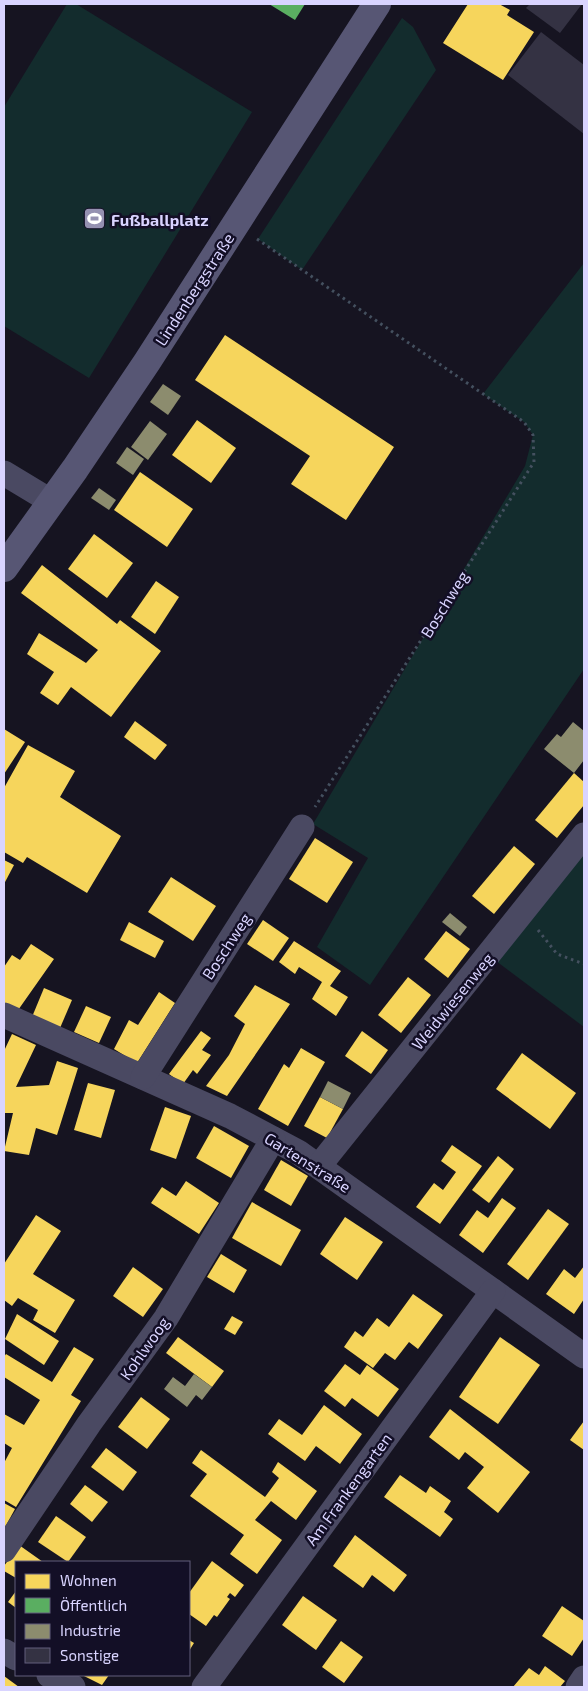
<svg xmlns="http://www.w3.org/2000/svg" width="588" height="1691" viewBox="0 0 588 1691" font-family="'Exo 2',sans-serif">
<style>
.green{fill:#132c2d}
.homes{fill:#f6d55c}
.public{fill:#5aae61}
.industry{fill:#8c8c6e}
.building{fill:#343243}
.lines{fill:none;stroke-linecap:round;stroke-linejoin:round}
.path{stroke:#44505f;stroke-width:3;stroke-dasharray:2.5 4;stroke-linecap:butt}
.minor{stroke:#4a4962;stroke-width:25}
.secondary{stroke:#575674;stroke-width:28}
.labels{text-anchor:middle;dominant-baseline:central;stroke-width:5;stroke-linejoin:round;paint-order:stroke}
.poi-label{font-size:16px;font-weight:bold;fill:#d9d4ff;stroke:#130f26;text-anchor:start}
.street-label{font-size:16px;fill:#d9d4ff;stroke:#130f26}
</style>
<rect width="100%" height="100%" fill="#161421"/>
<g class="green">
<polygon points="67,4 76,4 252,112 89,378 4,326 4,107"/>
<polygon points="402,18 413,27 436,70 302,270 258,239"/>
<polygon points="584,263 584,669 370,985 317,947 368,858 313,824 525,466 533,435 524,422 483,394"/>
<polygon points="584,847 584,1027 492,958"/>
</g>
<g class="homes">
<polygon points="468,4 499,4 510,10 507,15 534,32 503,80 443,43"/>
<polygon points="225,335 394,447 346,520 291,484 310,456 195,380"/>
<polygon points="197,420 236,448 211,483 172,455"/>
<polygon points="140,472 193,509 167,547 114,510"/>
<polygon points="94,534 133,563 107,598 68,569"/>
<polygon points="42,565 117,624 120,620 161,651 111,717 71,687 58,705 40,693 54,672 27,654 39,633 86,663 98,650 21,593"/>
<polygon points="156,581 179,597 155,634 131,617"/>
<polygon points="135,721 167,745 155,760 124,737"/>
<polygon points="4,729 25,742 4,774"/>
<polygon points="28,745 75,771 60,797 121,836 87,893 27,857 23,863 4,852 4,788"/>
<polygon points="574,773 584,782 584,805 557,838 535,820"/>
<polygon points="315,838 353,862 327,903 289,879"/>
<polygon points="514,846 535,864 494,914 472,896"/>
<polygon points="4,860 14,865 4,884"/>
<polygon points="171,877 216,906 193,941 148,912"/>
<polygon points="263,920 289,938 273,961 247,944"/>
<polygon points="129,922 164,941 155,958 120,940"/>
<polygon points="446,931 470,949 448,978 424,959"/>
<polygon points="294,941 341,971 330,986 348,997 336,1016 312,999 322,982 299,967 295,974 279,962"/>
<polygon points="31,944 54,959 16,1013 4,1004 4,967 12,955 20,960"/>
<polygon points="408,977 431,995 401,1033 378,1015"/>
<polygon points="255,985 290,1004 227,1096 206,1086 229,1055 245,1024 234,1016"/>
<polygon points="44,988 72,1000 60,1028 32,1017"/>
<polygon points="159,992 175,1003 137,1063 114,1049 129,1020 138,1025"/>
<polygon points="86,1006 111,1017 99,1043 74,1032"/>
<polygon points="201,1031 211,1038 202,1050 211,1055 197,1074 193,1070 183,1084 169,1074"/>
<polygon points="362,1031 388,1050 371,1074 345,1056"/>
<polygon points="12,1034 36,1045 16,1087 49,1085 57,1061 78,1068 57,1135 36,1128 29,1155 4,1151 13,1113 4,1113 4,1051"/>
<polygon points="301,1048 325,1062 288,1126 258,1109 284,1064 289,1068"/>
<polygon points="522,1053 576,1093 550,1129 496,1089"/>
<polygon points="88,1083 115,1090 101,1138 74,1130"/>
<polygon points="320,1097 343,1109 327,1138 304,1126"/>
<polygon points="165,1107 191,1116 176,1159 150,1150"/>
<polygon points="214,1126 249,1146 231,1178 196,1158"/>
<polygon points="452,1145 482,1166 440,1224 416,1207 434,1183 443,1190 456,1172 441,1161"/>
<polygon points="498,1156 514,1169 489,1203 472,1190"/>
<polygon points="281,1160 308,1176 291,1206 264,1190"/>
<polygon points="186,1181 219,1203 199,1234 151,1203 162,1187 176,1196"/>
<polygon points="502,1198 516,1208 483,1253 459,1235 477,1210 488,1218"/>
<polygon points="252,1202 301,1230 281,1266 232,1238"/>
<polygon points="548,1209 569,1224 528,1280 507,1264"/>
<polygon points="36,1215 61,1231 33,1274 75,1300 55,1333 33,1320 38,1310 18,1298 12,1306 4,1300 4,1264"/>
<polygon points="345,1217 383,1242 357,1280 320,1254"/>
<polygon points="221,1254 247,1270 234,1293 207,1277"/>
<polygon points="584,1266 584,1299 574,1314 546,1294 564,1269 575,1278"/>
<polygon points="133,1267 163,1289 143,1317 113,1296"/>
<polygon points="413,1294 443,1315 418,1349 409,1342 395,1360 385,1353 373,1368 344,1347 355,1331 363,1337 377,1318 389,1327"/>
<polygon points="17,1314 59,1341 44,1365 5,1339"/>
<polygon points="232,1316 243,1322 235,1335 224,1329"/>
<polygon points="178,1337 224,1371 212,1387 166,1353"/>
<polygon points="500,1337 540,1365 498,1424 459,1397"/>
<polygon points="74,1347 94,1359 71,1395 81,1401 16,1507 4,1500 4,1463 12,1448 4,1443 4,1414 24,1425 40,1400 4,1377 4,1357 6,1354 52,1382"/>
<polygon points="345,1364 360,1375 367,1365 399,1389 378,1417 352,1398 345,1407 324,1391"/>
<polygon points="141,1397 170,1419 147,1449 118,1427"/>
<polygon points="324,1405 362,1434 340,1464 316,1446 305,1461 268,1434 279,1419 302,1435"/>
<polygon points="450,1409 530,1472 498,1513 467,1488 484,1467 465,1452 459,1460 429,1437"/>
<polygon points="584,1421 584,1450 570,1440"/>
<polygon points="106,1448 137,1472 123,1491 91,1467"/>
<polygon points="201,1450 265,1497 279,1478 272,1472 278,1462 317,1491 296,1520 271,1501 255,1520 282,1540 257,1574 230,1554 244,1535 190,1496 207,1474 192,1463"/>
<polygon points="400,1475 426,1493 430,1486 451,1501 444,1512 453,1519 440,1537 384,1497"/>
<polygon points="85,1485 108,1502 92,1522 70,1504"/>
<polygon points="4,1503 15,1509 4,1529"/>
<polygon points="56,1516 86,1537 68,1562 38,1542"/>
<polygon points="355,1535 407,1575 394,1592 372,1575 363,1588 333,1566"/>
<polygon points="19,1545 43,1562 16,1562 16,1578 4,1571 4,1566"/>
<polygon points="212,1561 244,1585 235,1597 230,1593 227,1597 230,1599 217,1617 214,1615 206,1626 189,1614 189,1593"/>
<polygon points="16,1591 16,1608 8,1602"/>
<polygon points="303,1596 337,1620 316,1650 282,1625"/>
<polygon points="562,1606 584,1621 584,1638 572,1656 542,1636"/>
<polygon points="189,1640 194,1643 189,1651"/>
<polygon points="341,1641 363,1657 344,1683 322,1667"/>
<polygon points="545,1666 565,1681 560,1687 513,1687 529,1668 539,1675"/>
<polygon points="82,1675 109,1675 102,1685"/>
<polygon points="4,1676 19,1687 4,1687"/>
</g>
<polygon class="public" points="269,4 305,4 295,20"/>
<g class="industry">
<polygon points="163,384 181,396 168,415 150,402"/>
<polygon points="150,421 167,434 148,460 131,447"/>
<polygon points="127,447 144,459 133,475 116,463"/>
<polygon points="99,488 116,500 109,510 91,498"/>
<polygon points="573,722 584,731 584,760 574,773 544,749 557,734 561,737"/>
<polygon points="450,913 467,927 460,936 442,922"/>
<polygon points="328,1081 351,1093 343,1109 320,1097"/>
<polygon points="194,1374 212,1387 202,1400 196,1395 187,1407 164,1389 173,1377 185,1386"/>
</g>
<g class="building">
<polygon points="530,4 582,4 560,33 526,8"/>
<polygon points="541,32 584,65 584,134 508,75"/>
</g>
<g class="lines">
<g class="path">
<polyline points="257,239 524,422 533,435 534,462 315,807"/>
<polyline points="538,930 557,954 584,964"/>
</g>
<g class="minor">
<polyline points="4,473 52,502"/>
<polyline points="4,1015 230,1116 298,1152 584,1356"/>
<polyline points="143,1077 302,827"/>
<polyline points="319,1166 584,835"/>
<polyline points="4,1550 89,1424 166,1318 273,1139"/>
<polyline points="4,1651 16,1658"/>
<polyline points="49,1675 73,1687"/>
<polyline points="204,1687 493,1291"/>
<polyline points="578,1687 584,1678"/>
</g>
<polyline class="secondary" points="4,568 75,469 147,362 377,4"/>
</g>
<defs>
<symbol id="stadium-square" viewBox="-11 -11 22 22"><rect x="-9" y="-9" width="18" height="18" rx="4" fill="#9591b1" stroke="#130f26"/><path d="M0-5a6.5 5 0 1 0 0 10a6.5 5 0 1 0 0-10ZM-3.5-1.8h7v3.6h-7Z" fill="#fff"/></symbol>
</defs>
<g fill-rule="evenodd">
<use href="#stadium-square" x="82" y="206" width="25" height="25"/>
</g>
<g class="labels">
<g class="poi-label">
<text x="111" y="219">Fußballplatz</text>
</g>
<g class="street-label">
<text transform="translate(194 289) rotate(-57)">Lindenbergstraße</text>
<text transform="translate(444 604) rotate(-58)">Boschweg</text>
<text transform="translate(226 946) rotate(-57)">Boschweg</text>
<text transform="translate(452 1001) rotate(-51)">Weidwiesenweg</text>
<text transform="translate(308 1162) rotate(32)">Gartenstraße</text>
<text transform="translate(144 1348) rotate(-55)">Kohlwoog</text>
<text transform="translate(348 1489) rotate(-54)">Am Frankengarten</text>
</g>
</g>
<rect width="588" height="1691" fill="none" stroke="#d9d4ff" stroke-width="10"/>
<rect x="15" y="1561" width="175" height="115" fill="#130f26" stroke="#625e7d"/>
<rect x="25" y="1574" width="25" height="15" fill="#f6d55c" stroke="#625e7d"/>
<text x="60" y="1586" font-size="15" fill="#d9d4ff">Wohnen</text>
<rect x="25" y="1598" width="25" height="15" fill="#5aae61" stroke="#625e7d"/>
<text x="60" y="1611" font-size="15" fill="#d9d4ff">Öffentlich</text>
<rect x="25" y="1624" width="25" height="15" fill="#8c8c6e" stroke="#625e7d"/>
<text x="60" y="1636" font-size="15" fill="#d9d4ff">Industrie</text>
<rect x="25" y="1648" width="25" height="15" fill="#343243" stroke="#625e7d"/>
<text x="60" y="1661" font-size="15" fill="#d9d4ff">Sonstige</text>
</svg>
